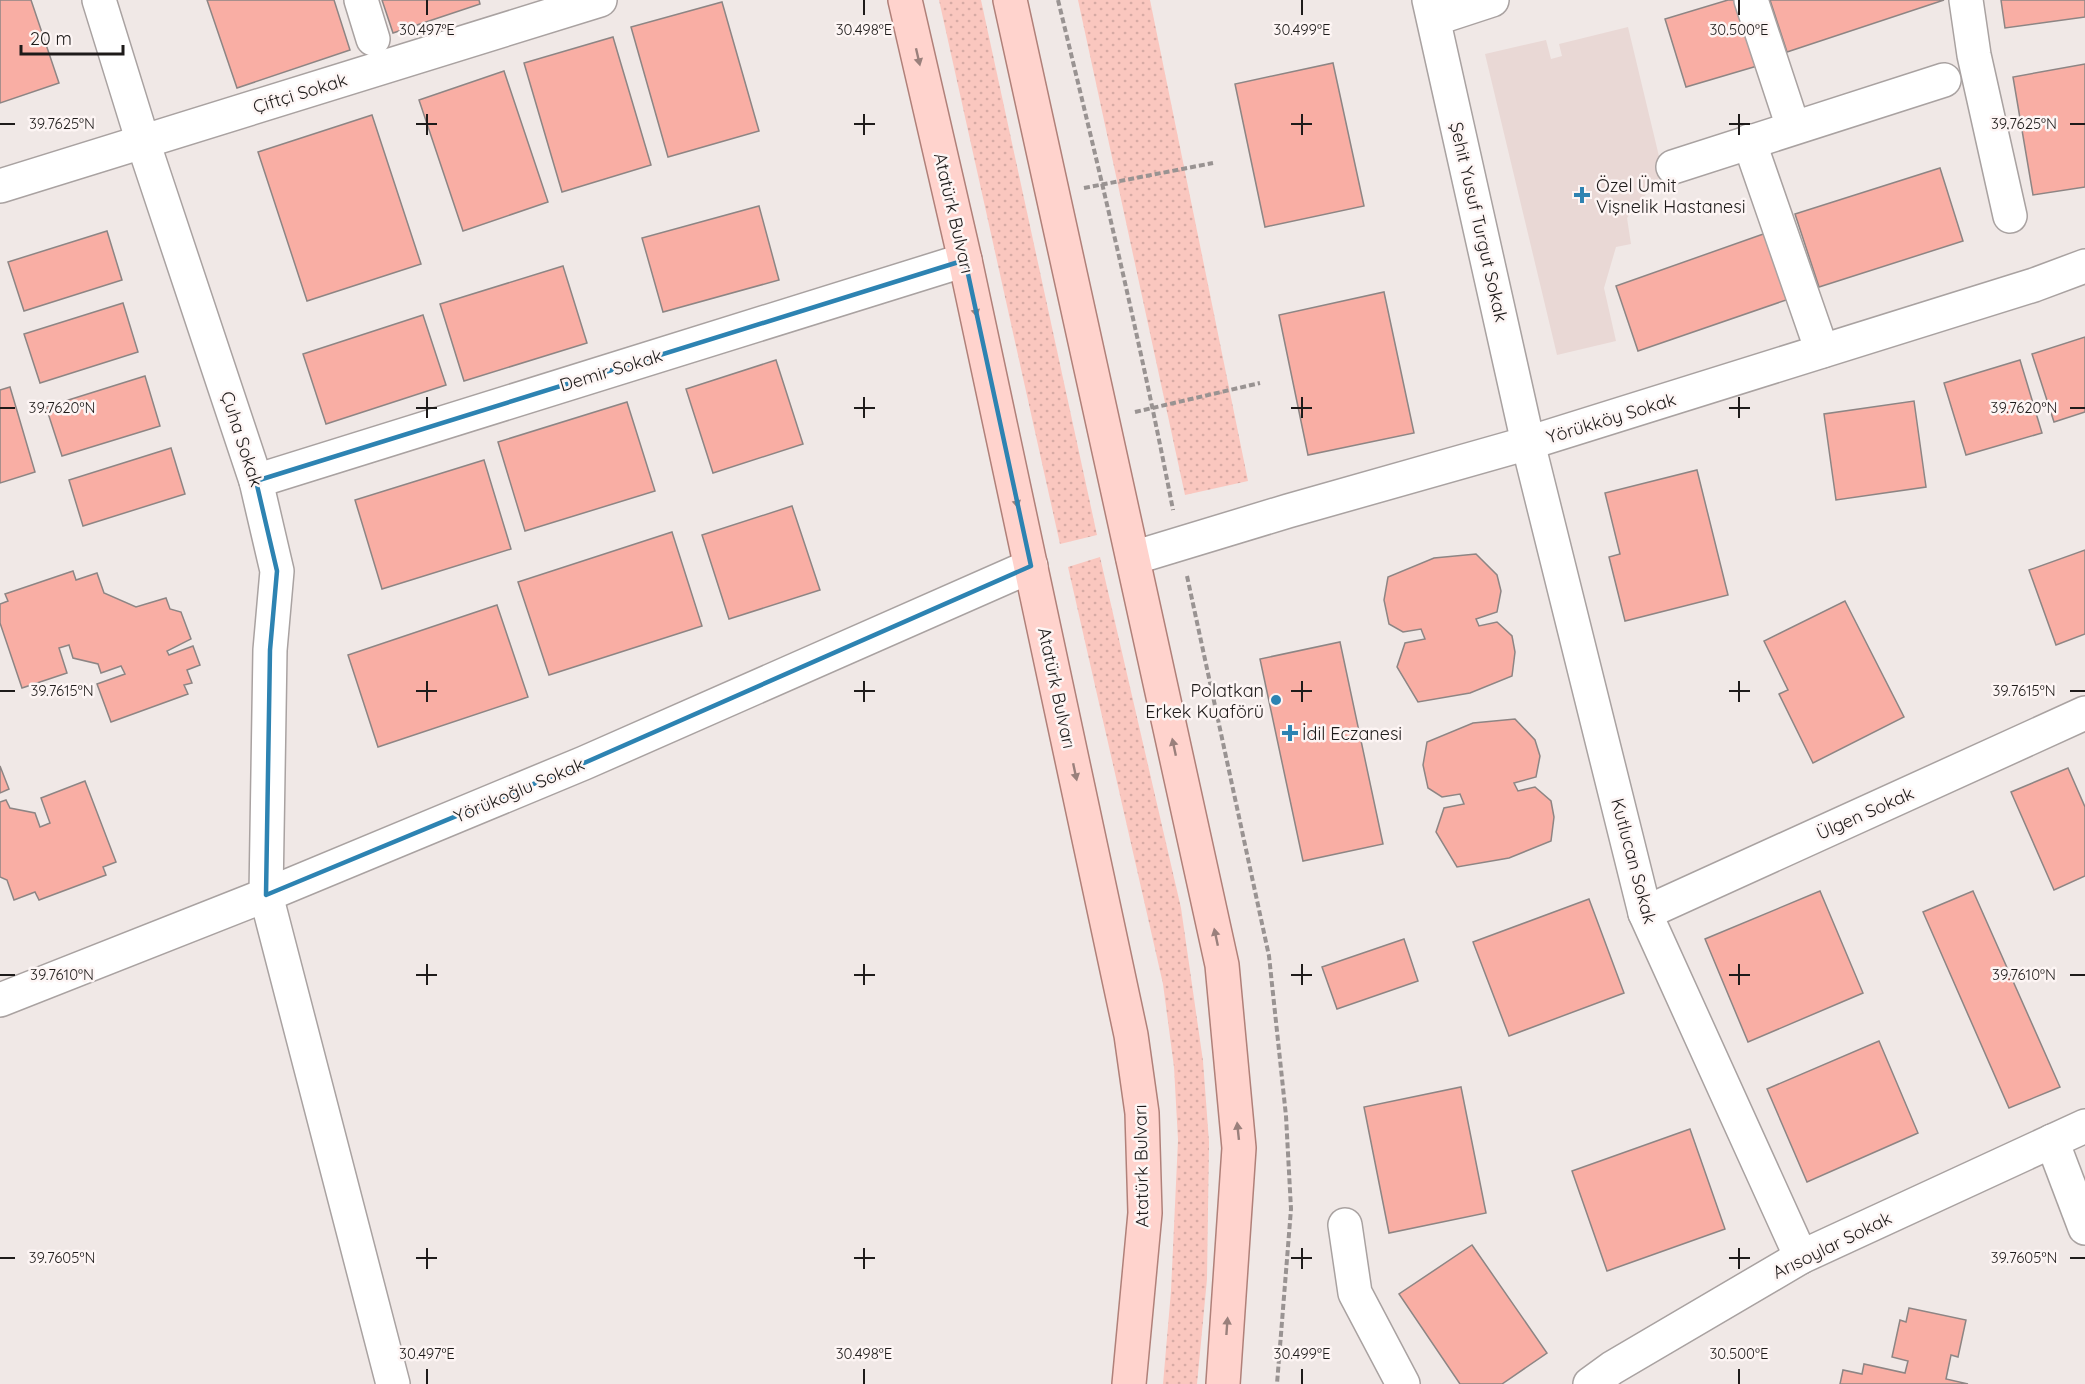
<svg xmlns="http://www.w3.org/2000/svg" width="2085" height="1384" viewBox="0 0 2085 1384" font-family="Quicksand,sans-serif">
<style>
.built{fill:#e9d8d5}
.grass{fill:url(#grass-dots)}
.building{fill:#f9aea4;stroke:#8d8584;stroke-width:1.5}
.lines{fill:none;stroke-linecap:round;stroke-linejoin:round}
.minor-casing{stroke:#a9a2a1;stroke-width:36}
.major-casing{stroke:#b08079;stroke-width:36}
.path{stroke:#999392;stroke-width:4;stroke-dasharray:6 3;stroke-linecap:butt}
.minor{stroke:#fff;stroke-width:33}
.major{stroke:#ffd3cd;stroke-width:33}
.oneway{fill:#9a807c}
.marked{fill:none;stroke:#2d83b2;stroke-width:4.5;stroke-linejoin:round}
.ticks{fill:none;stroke:#1e1b1a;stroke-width:2}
.poi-dot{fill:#2d83b2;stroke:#fdf5f4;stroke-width:2}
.labels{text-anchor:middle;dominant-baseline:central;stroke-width:5;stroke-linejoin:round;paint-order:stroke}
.street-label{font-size:18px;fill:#1e1b1a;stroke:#fdf5f4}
.poi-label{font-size:18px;fill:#1e1b1a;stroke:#fdf5f4;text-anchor:start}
.ticks-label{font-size:15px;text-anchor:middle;fill:#1e1b1a;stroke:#fdf5f4;stroke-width:5;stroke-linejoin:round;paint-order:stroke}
</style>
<defs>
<pattern id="grass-dots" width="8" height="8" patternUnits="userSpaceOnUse" patternTransform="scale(1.5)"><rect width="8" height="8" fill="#fac7bf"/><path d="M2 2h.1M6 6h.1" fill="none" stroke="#d6aaa4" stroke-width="1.8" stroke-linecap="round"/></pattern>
</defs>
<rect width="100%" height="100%" fill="#f0e8e6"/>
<polygon class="built" points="1628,27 1663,173 1627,218 1631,244 1616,247 1604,288 1616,341 1557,355 1485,54 1546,40 1551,59 1562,56 1559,44"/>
<g class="grass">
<polygon points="939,0 981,0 1097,535 1060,544"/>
<polygon points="1078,0 1150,0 1248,481 1185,495"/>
<polygon points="1100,557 1181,908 1203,1061 1209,1142 1207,1279 1197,1384 1163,1384 1171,1291 1178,1140 1174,1067 1163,984 1068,567"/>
</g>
<g class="building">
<polygon points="0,0 31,0 59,83 0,103"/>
<polygon points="207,0 334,0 350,50 237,88"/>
<polygon points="382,0 479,0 480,4 393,33"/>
<polygon points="1728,0 1744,0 1764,64 1686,87 1665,19"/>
<polygon points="1770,0 1944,0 1787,52"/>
<polygon points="2001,0 2085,0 2085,17 2005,28"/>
<polygon points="722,2 759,131 668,157 631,27"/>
<polygon points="613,37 651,165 562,192 524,63"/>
<polygon points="1333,63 1364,206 1265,227 1235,84"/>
<polygon points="2085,64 2085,187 2033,195 2013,77"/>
<polygon points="504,71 548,202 463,231 419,100"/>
<polygon points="372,115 421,264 307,301 258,152"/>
<polygon points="1940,168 1963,241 1819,287 1795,214"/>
<polygon points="759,206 779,280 663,312 642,238"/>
<polygon points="107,231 122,280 24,311 8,262"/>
<polygon points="1769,232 1792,298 1638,351 1616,286"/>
<polygon points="563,266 587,343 464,381 440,304"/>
<polygon points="1384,292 1414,433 1308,455 1279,315"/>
<polygon points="123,303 138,352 40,383 24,334"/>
<polygon points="423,315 446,385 326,424 303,354"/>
<polygon points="2085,337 2085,412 2054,422 2032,354"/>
<polygon points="776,360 803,444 713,473 686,389"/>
<polygon points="2020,360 2042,433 1966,455 1944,383"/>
<polygon points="145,376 160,426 62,456 46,407"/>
<polygon points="10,387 35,472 0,483 0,390"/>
<polygon points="1914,401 1926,487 1836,500 1824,414"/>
<polygon points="627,402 655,491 525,531 498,442"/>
<polygon points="171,448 185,494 83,526 69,480"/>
<polygon points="484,460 511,549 382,589 355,500"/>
<polygon points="1697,470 1728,595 1625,621 1609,557 1620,554 1605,493"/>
<polygon points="792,506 820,590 729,619 702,535"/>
<polygon points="672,532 702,626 549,675 518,582"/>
<polygon points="2085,550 2085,634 2056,645 2029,570"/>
<polygon points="1476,554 1497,575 1501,591 1497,612 1476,619 1479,626 1497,622 1512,636 1515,652 1512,676 1470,693 1418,702 1397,667 1405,643 1425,639 1421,629 1403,632 1389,624 1384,600 1388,577 1434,558"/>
<polygon points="73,571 76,580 97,573 104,593 136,607 166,598 170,609 181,612 191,639 167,651 169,655 193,646 200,665 187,670 192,683 184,685 188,694 111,722 97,684 125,674 121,666 101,673 98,664 73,658 69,645 59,648 67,673 22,688 0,623 0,604 8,601 5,594"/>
<polygon points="1845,601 1904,717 1813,763 1779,694 1788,690 1764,641"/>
<polygon points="497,605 528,697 378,747 348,655"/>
<polygon points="1340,642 1383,844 1303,861 1260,659"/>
<polygon points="1515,719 1535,740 1540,756 1536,777 1514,783 1518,791 1535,787 1551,801 1554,817 1551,841 1509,858 1457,867 1436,832 1444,808 1464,804 1460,794 1442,797 1428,788 1423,765 1427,742 1473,723"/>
<polygon points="0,766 9,789 0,793"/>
<polygon points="2068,768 2085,807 2085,876 2054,890 2011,792"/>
<polygon points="85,781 116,862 103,867 106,875 39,900 35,892 14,900 7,880 0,877 0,802 6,800 10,808 35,813 40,827 50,823 41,798"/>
<polygon points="1820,891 1863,993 1748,1042 1705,939"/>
<polygon points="1973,891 2060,1087 2009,1108 1923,912"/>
<polygon points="1589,899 1624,993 1509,1036 1473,942"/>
<polygon points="1404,939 1418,981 1337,1009 1322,967"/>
<polygon points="1879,1041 1918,1133 1807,1182 1767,1089"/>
<polygon points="1461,1087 1486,1213 1389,1233 1364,1107"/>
<polygon points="1690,1129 1725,1229 1607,1271 1572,1171"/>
<polygon points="1472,1245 1547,1353 1502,1384 1460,1384 1399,1294"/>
<polygon points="1909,1308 1966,1320 1958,1357 1951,1355 1946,1379 1968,1384 1840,1384 1843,1370 1862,1374 1864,1364 1905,1373 1908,1361 1892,1357 1900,1320 1906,1322"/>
</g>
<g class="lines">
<defs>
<g id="minor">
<polyline points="99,0 143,142 256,481 277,571 270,650 266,895 393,1384"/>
<polyline points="361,0 373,39"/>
<polyline points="1429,0 1528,443 1645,913 1801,1257"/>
<polyline points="1751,0 1793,127"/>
<polyline points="1966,0 1974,55 2010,216"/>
<polyline points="1434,19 1492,0"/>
<polyline points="1749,141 1822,351"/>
<polyline points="1673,167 1944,80"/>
<polyline points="0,186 600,0"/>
<polyline points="256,481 965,260"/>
<polyline points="1133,558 1288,511 1528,443 2034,285 2085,266"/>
<polyline points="1645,913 2085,713"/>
<polyline points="0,1000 266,895 584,763 1031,566"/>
<polyline points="2052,1141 2085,1228"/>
<polyline points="1345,1225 1355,1293 1403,1384"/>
<polyline points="1590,1384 1612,1368 1801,1257 2085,1126"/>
</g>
<g id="major">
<polyline points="905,0 965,260 1131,1035 1142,1113 1145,1213 1129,1384"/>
<polyline points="1010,0 1222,965 1239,1148 1223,1384"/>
</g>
</defs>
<use href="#minor" class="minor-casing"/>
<use href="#major" class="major-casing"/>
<g class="path">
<path d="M1058,0C1099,169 1140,339 1173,510"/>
<polyline points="1084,188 1213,163"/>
<polyline points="1135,412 1260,383"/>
<polyline points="1187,576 1269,956 1286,1116 1291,1209 1277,1384"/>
</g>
<use href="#minor" class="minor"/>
<use href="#major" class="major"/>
</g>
<defs><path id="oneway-solid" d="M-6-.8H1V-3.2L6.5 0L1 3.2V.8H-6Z" transform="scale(1.5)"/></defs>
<g class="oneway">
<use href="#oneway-solid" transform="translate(918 57) rotate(77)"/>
<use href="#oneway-solid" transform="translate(975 308) rotate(78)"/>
<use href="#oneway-solid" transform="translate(1016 499) rotate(78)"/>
<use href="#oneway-solid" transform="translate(1174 747) rotate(-102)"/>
<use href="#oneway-solid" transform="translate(1075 772) rotate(78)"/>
<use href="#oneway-solid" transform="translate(1216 937) rotate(-102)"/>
<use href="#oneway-solid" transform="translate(1238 1131) rotate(-96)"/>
<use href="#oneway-solid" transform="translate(1227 1326) rotate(-86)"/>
</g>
<path class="marked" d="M965,260L1031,566L584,763L266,895L270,650L277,571L256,481Z"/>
<path class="ticks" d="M427,0V15M864,0V15M1302,0V15M1739,0V15M427,114V135M864,114V135M1302,114V135M1739,114V135M0,124H15M416,124H437M854,124H875M1291,124H1312M1729,124H1750M2070,124H2085M427,397V418M864,397V418M1302,397V418M1739,397V418M0,408H15M416,408H437M854,408H875M1291,408H1312M1729,408H1750M2070,408H2085M427,681V702M864,681V702M1302,681V702M1739,681V702M0,691H15M416,691H437M854,691H875M1291,691H1312M1729,691H1750M2070,691H2085M427,964V985M864,964V985M1302,964V985M1739,964V985M0,975H15M416,975H437M854,975H875M1291,975H1312M1729,975H1750M2070,975H2085M427,1248V1269M864,1248V1269M1302,1248V1269M1739,1248V1269M0,1258H15M416,1258H437M854,1258H875M1291,1258H1312M1729,1258H1750M2070,1258H2085M427,1369V1384M864,1369V1384M1302,1369V1384M1739,1369V1384"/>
<g class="poi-dot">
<path d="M1579 186h6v6h6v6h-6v6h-6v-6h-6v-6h6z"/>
<circle cx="1276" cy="700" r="6"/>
<path d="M1287 724h6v6h6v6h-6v6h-6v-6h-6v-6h6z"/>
</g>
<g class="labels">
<g class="street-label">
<text transform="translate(300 93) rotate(-17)">Çiftçi Sokak</text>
<text transform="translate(954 213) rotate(77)">Atatürk Bulvarı</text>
<text transform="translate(1479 222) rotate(77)">Şehit Yusuf Turgut Sokak</text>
<text transform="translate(611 370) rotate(-17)">Demir Sokak</text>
<text transform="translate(1611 418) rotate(-17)">Yörükköy Sokak</text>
<text transform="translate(242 439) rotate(72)">Çuha Sokak</text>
<text transform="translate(1057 688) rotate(78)">Atatürk Bulvarı</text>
<text transform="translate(519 790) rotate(-23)">Yörükoğlu Sokak</text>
<text transform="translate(1865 813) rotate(-24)">Ülgen Sokak</text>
<text transform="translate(1634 861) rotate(75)">Kutlucan Sokak</text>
<text transform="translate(1141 1166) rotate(-91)">Atatürk Bulvarı</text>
<text transform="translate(1832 1245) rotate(-26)">Arısoylar Sokak</text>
</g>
<g class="poi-label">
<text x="1596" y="185">Özel Ümit<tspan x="1596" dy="21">Vişnelik Hastanesi</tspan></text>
<text x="1264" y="690" text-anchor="end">Polatkan<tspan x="1264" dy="21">Erkek Kuaförü</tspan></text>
<text x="1302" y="733">İdil Eczanesi</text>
</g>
</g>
<g class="ticks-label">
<text x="427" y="35">30.497°E</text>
<text x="864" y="35">30.498°E</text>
<text x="1302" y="35">30.499°E</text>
<text x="1739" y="35">30.500°E</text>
<text x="62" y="129">39.7625°N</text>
<text x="2024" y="129">39.7625°N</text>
<text x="62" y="413">39.7620°N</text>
<text x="2024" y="413">39.7620°N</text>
<text x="62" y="696">39.7615°N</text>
<text x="2024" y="696">39.7615°N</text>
<text x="62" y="980">39.7610°N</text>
<text x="2024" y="980">39.7610°N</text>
<text x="62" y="1263">39.7605°N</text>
<text x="2024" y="1263">39.7605°N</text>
<text x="427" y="1359">30.497°E</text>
<text x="864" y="1359">30.498°E</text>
<text x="1302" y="1359">30.499°E</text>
<text x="1739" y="1359">30.500°E</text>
</g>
<path d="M21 45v9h102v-9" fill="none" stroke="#1e1b1a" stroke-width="3"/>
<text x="30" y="45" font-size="18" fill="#1e1b1a" stroke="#fdf5f4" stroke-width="4.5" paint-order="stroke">20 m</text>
</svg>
